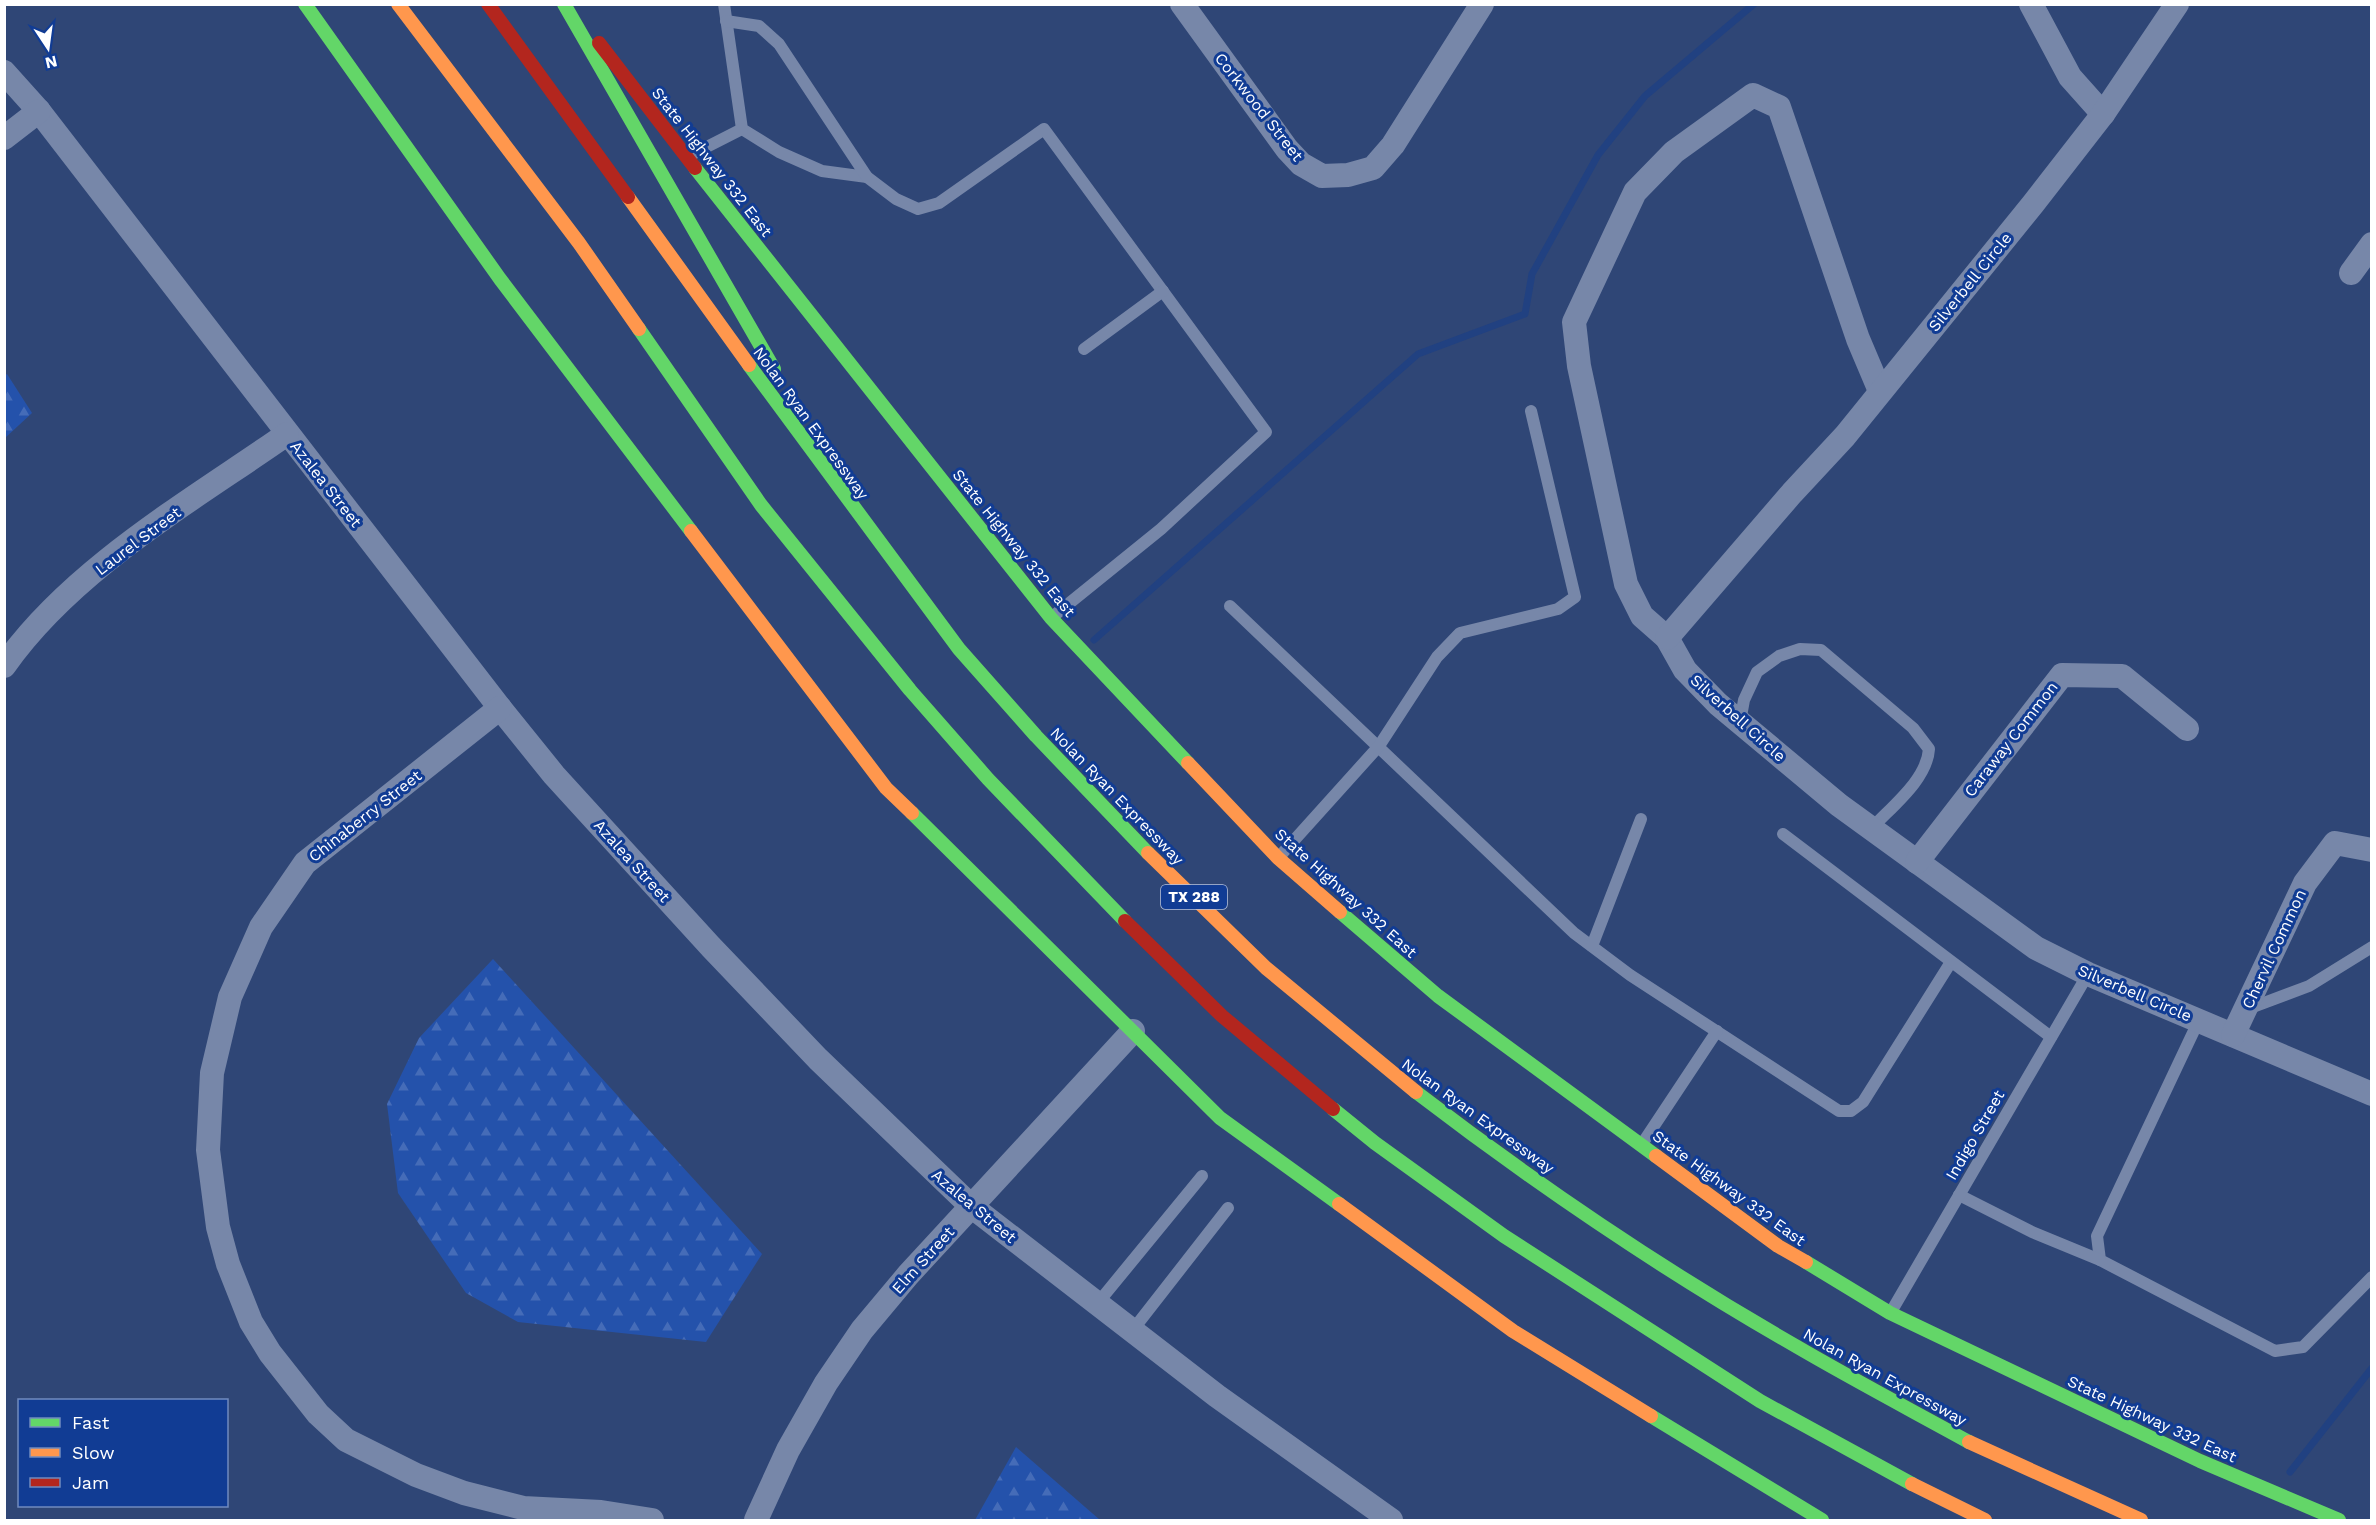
<svg xmlns="http://www.w3.org/2000/svg" width="2376" height="1525" viewBox="0 0 2376 1525" font-family="'Work Sans',sans-serif">
<style>
.forest{fill:url(#forest-firs)}
.lines{fill:none;stroke-linecap:round;stroke-linejoin:round}
.stream{stroke:#214181;stroke-width:7}
.lane{stroke:#7787a9;stroke-width:12}
.street{stroke:#7787a9;stroke-width:24}
.fast{stroke:#63d668;stroke-width:14}
.slow{stroke:#ff974d;stroke-width:14}
.jam{stroke:#b3261e;stroke-width:14}
.labels{text-anchor:middle;dominant-baseline:central;stroke-width:6;stroke-linejoin:round;paint-order:stroke}
.shield{fill:#113c94;stroke:#b8c4df;stroke-width:1.5}
.shield-label{font-size:15px;font-weight:bold;fill:#fff}
.street-label{font-size:16px;fill:#fff;stroke:#113c94}
</style>
<defs>
<pattern id="forest-firs" width="22" height="20" patternUnits="userSpaceOnUse" patternTransform="scale(1.5)"><rect width="22" height="20" fill="#2452ab"/><path d="M5 1l3.5 6h-7zM16 11l3.5 6h-7z" fill="#456cb8"/></pattern>
</defs>
<rect width="100%" height="100%" fill="#2f4676"/>
<g class="forest">
<polygon points="7,374 32,413 5,438 4,376"/>
<polygon points="493,959 762,1254 706,1342 518,1322 466,1293 398,1193 387,1104 419,1038"/>
<polygon points="1016,1447 1100,1520 975,1520"/>
</g>
<g class="lines">
<g class="stream">
<polyline points="1094,640 1418,354 1525,314 1532,274 1598,155 1645,96 1754,4"/>
<polyline points="2290,1472 2372,1368"/>
</g>
<g class="lane">
<polyline points="724,4 742,129 779,152 822,171 867,177"/>
<polyline points="726,21 759,26 779,44 867,177 896,199 918,209 939,203 1044,129 1266,432 1161,529 1051,618"/>
<polyline points="687,157 742,129"/>
<polyline points="1084,349 1163,291"/>
<polyline points="1230,606 1574,933 1630,975 1839,1111 1851,1111 1863,1102 1951,962"/>
<path d="M1740,722L1744,700L1757,672L1779,656L1800,649L1821,650L1913,728L1929,749C1927,780 1891,807 1871,829"/>
<polyline points="1783,834 2051,1037"/>
<polyline points="1279,857 1379,746 1437,657 1460,633 1558,609 1575,597 1531,411"/>
<polyline points="1592,946 1641,819"/>
<polyline points="2245,1010 2309,986 2372,947"/>
<polyline points="2199,1020 2097,1236 2100,1260 2275,1351 2303,1347 2372,1277"/>
<polyline points="1642,1144 1717,1031"/>
<polyline points="1959,1195 2032,1232 2100,1260"/>
<polyline points="1097,1304 1202,1176"/>
<polyline points="1891,1312 2088,974"/>
<polyline points="1132,1331 1228,1208"/>
</g>
<g class="street">
<polyline points="1182,4 1287,149 1301,164 1322,176 1348,175 1373,168 1393,145 1482,4"/>
<polyline points="2031,4 2070,77 2103,114"/>
<polyline points="4,72 39,111 500,708 554,775 711,947 818,1059 971,1206 1217,1396 1391,1520"/>
<polyline points="4,138 39,111"/>
<polyline points="2351,273 2372,244"/>
<polyline points="1880,391 1858,339 1779,107 1753,95 1674,152 1635,192 1574,322 1579,366 1626,584 1642,616 1667,638 1685,670 1718,704 1839,805 2036,948 2088,974 2372,1094"/>
<polyline points="1667,638 1792,493 1845,436 2033,204 2103,114 2177,4"/>
<path d="M4,666C72,569 191,501 287,434"/>
<polyline points="500,708 305,863 261,927 230,997 212,1073 208,1150 218,1227 228,1264 251,1322 270,1353 318,1414 346,1440 416,1475 464,1493 523,1508 601,1512 652,1520"/>
<polyline points="1917,862 2062,675 2122,676 2187,729"/>
<polyline points="2233,1035 2305,883 2335,843 2372,850"/>
<polyline points="756,1520 788,1450 826,1383 862,1330 908,1275 1133,1031"/>
</g>
<g class="fast">
<polyline points="305,4 500,279 691,531"/>
<polyline points="564,4 774,369"/>
<polyline points="695,168 1051,618 1188,763"/>
<polyline points="639,329 761,505 910,690 988,779 1125,921"/>
<polyline points="749,365 959,649 1036,736 1148,853"/>
<polyline points="912,813 1220,1118 1339,1204"/>
<polyline points="1340,912 1438,996 1656,1156"/>
<path d="M1416,1092C1536,1184 1663,1270 1794,1345C1852,1379 1911,1410 1969,1442"/>
<polyline points="1333,1109 1375,1143 1504,1236 1760,1401 1912,1484"/>
<polyline points="1806,1262 1890,1313 2200,1461 2339,1520"/>
<polyline points="1651,1416 1822,1520"/>
</g>
<g class="slow">
<polyline points="398,4 579,243 639,329"/>
<polyline points="628,197 749,365"/>
<polyline points="691,531 886,788 912,813"/>
<polyline points="1188,763 1278,858 1340,912"/>
<polyline points="1148,853 1266,968 1416,1092"/>
<polyline points="1656,1156 1778,1246 1806,1262"/>
<polyline points="1339,1204 1513,1331 1651,1416"/>
<polyline points="1969,1442 2141,1520"/>
<polyline points="1912,1484 1985,1520"/>
</g>
<g class="jam">
<polyline points="488,4 628,197"/>
<polyline points="599,43 695,168"/>
<polyline points="1125,921 1222,1016 1333,1109"/>
</g>
</g>
<g class="labels">
<rect class="shield" x="1161" y="885" width="66" height="24" rx="4.5"/>
<g class="shield-label">
<text x="1194" y="897">TX 288</text>
</g>
<g class="street-label">
<text transform="translate(1259 107) rotate(52)">Corkwood Street</text>
<text transform="translate(712 162) rotate(52)">State Highway 332 East</text>
<text transform="translate(1970 282) rotate(-51)">Silverbell Circle</text>
<text transform="translate(811 423) rotate(54)">Nolan Ryan Expressway</text>
<text transform="translate(326 484) rotate(52)">Azalea Street</text>
<text transform="translate(138 541) rotate(-37)">Laurel Street</text>
<text transform="translate(1014 543) rotate(51)">State Highway 332 East</text>
<text transform="translate(1738 718) rotate(42)">Silverbell Circle</text>
<text transform="translate(2011 739) rotate(-52)">Caraway Common</text>
<text transform="translate(1117 796) rotate(46)">Nolan Ryan Expressway</text>
<text transform="translate(365 816) rotate(-38)">Chinaberry Street</text>
<text transform="translate(632 861) rotate(48)">Azalea Street</text>
<text transform="translate(1346 893) rotate(42)">State Highway 332 East</text>
<text transform="translate(2274 949) rotate(-65)">Chervil Common</text>
<text transform="translate(2135 993) rotate(23)">Silverbell Circle</text>
<text transform="translate(1478 1116) rotate(36)">Nolan Ryan Expressway</text>
<text transform="translate(1975 1135) rotate(-60)">Indigo Street</text>
<text transform="translate(1729 1188) rotate(36)">State Highway 332 East</text>
<text transform="translate(974 1206) rotate(40)">Azalea Street</text>
<text transform="translate(923 1260) rotate(-48)">Elm Street</text>
<text transform="translate(1885 1377) rotate(29)">Nolan Ryan Expressway</text>
<text transform="translate(2152 1419) rotate(25)">State Highway 332 East</text>
</g>
</g>
<rect width="2376" height="1525" fill="none" stroke="#ffffff" stroke-width="12"/>
<rect x="18" y="1399" width="210" height="108" fill="#113c94" stroke="#708abf" stroke-width="1.5"/>
<rect x="30" y="1418" width="30" height="9" fill="#63d668" stroke="#708abf" stroke-width="1.5"/>
<text x="72" y="1429" font-size="18" fill="#ffffff">Fast</text>
<rect x="30" y="1448" width="30" height="9" fill="#ff974d" stroke="#708abf" stroke-width="1.5"/>
<text x="72" y="1459" font-size="18" fill="#ffffff">Slow</text>
<rect x="30" y="1478" width="30" height="9" fill="#b3261e" stroke="#708abf" stroke-width="1.5"/>
<text x="72" y="1489" font-size="18" fill="#ffffff">Jam</text>
<g transform="translate(48 48) rotate(167)" stroke="#113c94" stroke-width="4.5" paint-order="stroke">
<path d="M0-4.5L10 22L0 15L-10 22Z" fill="#ffffff"/>
<text y="-9" font-size="16" font-weight="bold" text-anchor="middle" fill="#ffffff">N</text>
</g>
</svg>
